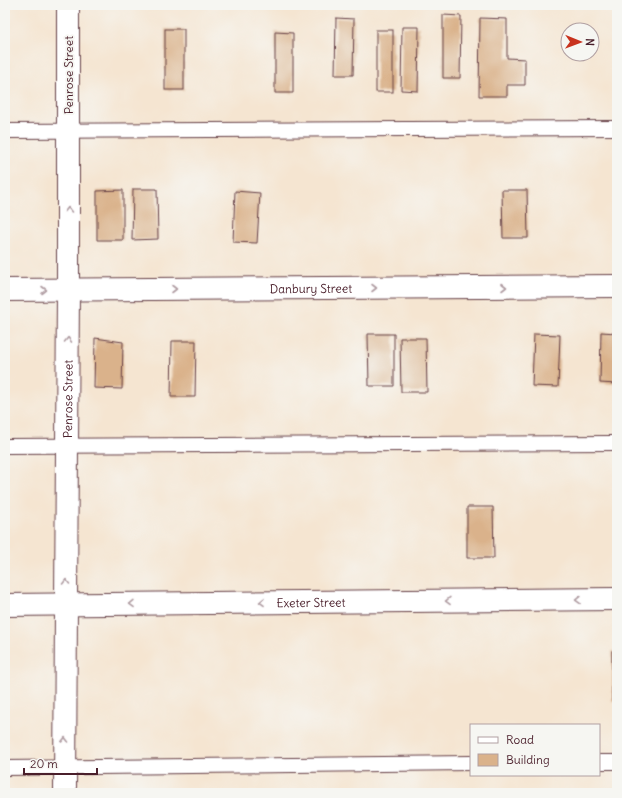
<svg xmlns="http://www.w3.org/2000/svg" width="622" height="798" viewBox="0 0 622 798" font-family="Delius,sans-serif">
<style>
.building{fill:#dab28b}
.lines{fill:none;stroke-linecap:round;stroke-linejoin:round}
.service-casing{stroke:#643d44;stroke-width:16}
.minor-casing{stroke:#643d44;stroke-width:24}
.service{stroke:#fff;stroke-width:14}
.minor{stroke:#fff;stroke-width:22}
.oneway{stroke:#ae9aa0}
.labels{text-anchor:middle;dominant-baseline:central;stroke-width:3.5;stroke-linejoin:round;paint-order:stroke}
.street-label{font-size:12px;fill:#4a1f2b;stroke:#f6f6f2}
</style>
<rect width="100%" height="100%" fill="#f6f6f2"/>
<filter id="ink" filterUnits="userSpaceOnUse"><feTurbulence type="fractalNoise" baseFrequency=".025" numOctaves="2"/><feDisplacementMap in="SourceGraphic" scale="8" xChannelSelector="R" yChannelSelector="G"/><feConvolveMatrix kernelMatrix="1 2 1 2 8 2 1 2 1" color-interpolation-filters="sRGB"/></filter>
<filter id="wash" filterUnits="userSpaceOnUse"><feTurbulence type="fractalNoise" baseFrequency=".012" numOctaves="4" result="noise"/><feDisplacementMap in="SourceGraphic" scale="16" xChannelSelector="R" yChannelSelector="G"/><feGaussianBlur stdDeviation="0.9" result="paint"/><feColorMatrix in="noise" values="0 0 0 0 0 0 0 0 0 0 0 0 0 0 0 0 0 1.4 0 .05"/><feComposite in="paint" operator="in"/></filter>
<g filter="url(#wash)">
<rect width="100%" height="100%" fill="#f5e5d1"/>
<g id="blocks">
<g class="building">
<polygon points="443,15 461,16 460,78 443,78"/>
<polygon points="336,18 354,19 353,75 335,75"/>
<polygon points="480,18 507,19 507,58 525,59 525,85 507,85 507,96 479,96"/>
<polygon points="402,27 419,27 418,91 401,90"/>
<rect x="165" y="29" width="19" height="61"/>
<rect x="376" y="30" width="17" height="62"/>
<polygon points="275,32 293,33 293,93 275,93"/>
<polygon points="133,189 157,189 158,239 132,240"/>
<polygon points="123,190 123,240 97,240 97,191"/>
<polygon points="502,190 527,190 528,238 503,238"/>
<polygon points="235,191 260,193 257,243 233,242"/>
<polygon points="601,332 617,333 617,384 600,383"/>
<polygon points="368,334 394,334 394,386 369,386"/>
<polygon points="534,334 560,335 558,387 532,386"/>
<polygon points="95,338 123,342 122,389 94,388"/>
<polygon points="400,338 426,338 427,392 401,392"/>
<polygon points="172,341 196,341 195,397 171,397"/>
<polygon points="467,507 493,507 494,558 467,558"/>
<rect x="612" y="651" width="5" height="50"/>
</g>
</g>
</g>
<g filter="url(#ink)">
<use href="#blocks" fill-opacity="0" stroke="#643d44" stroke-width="1"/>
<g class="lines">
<defs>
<g id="service">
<polyline points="5,131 617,128"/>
<polyline points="5,446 617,443"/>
<polyline points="599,762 617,762"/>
<polyline points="5,768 471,763"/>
</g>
<g id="minor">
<path id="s1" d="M5,290L617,286"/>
<path id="s2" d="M5,605L617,599"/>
<path id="s3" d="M65,793L66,604L68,290V5"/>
</g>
</defs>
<use href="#service" class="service-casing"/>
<use href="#minor" class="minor-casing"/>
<use href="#service" class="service"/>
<use href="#minor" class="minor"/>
</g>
<defs><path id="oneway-chevron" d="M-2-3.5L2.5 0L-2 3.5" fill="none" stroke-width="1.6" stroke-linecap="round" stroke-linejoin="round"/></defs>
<g class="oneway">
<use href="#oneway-chevron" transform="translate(68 210) rotate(-90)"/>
<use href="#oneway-chevron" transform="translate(504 287)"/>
<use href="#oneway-chevron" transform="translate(374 288)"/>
<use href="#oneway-chevron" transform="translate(174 289)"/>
<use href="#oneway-chevron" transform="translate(44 290)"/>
<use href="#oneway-chevron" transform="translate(68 340) rotate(-89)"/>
<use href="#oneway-chevron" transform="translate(66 582) rotate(-90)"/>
<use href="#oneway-chevron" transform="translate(578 600) rotate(179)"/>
<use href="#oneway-chevron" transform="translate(448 601) rotate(179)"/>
<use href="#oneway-chevron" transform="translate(262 602) rotate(179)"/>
<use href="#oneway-chevron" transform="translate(132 604) rotate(179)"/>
<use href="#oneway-chevron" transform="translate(65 740) rotate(-90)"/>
</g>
</g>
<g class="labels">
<g class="street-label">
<text transform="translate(68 75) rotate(-90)">Penrose Street</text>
<text stroke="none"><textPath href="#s1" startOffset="306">Danbury Street</textPath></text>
<text stroke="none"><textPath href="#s3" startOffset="394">Penrose Street</textPath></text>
<text stroke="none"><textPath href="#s2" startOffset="306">Exeter Street</textPath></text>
</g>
</g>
<rect width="622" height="798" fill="none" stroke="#f6f6f2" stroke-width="20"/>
<rect x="470" y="724" width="130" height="52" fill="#f6f6f2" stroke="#b1a0a2"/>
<rect x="478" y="737" width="20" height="6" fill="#ffffff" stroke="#b1a0a2"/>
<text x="506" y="744" font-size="12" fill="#4a1f2b">Road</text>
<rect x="478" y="754" width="20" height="12" fill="#dab28b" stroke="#b1a0a2"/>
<text x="506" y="764" font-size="12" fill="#4a1f2b">Building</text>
<g transform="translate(580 42) rotate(91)"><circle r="19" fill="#f6f6f2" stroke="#b1a0a2"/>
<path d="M0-3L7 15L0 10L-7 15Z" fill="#c8321e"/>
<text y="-6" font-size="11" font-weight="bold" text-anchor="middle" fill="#4a1f2b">N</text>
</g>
<path d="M24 768v6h73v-6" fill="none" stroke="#4a1f2b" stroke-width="2"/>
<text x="30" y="768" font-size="12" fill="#4a1f2b" stroke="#f6f6f2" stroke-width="3" paint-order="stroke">20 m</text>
</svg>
